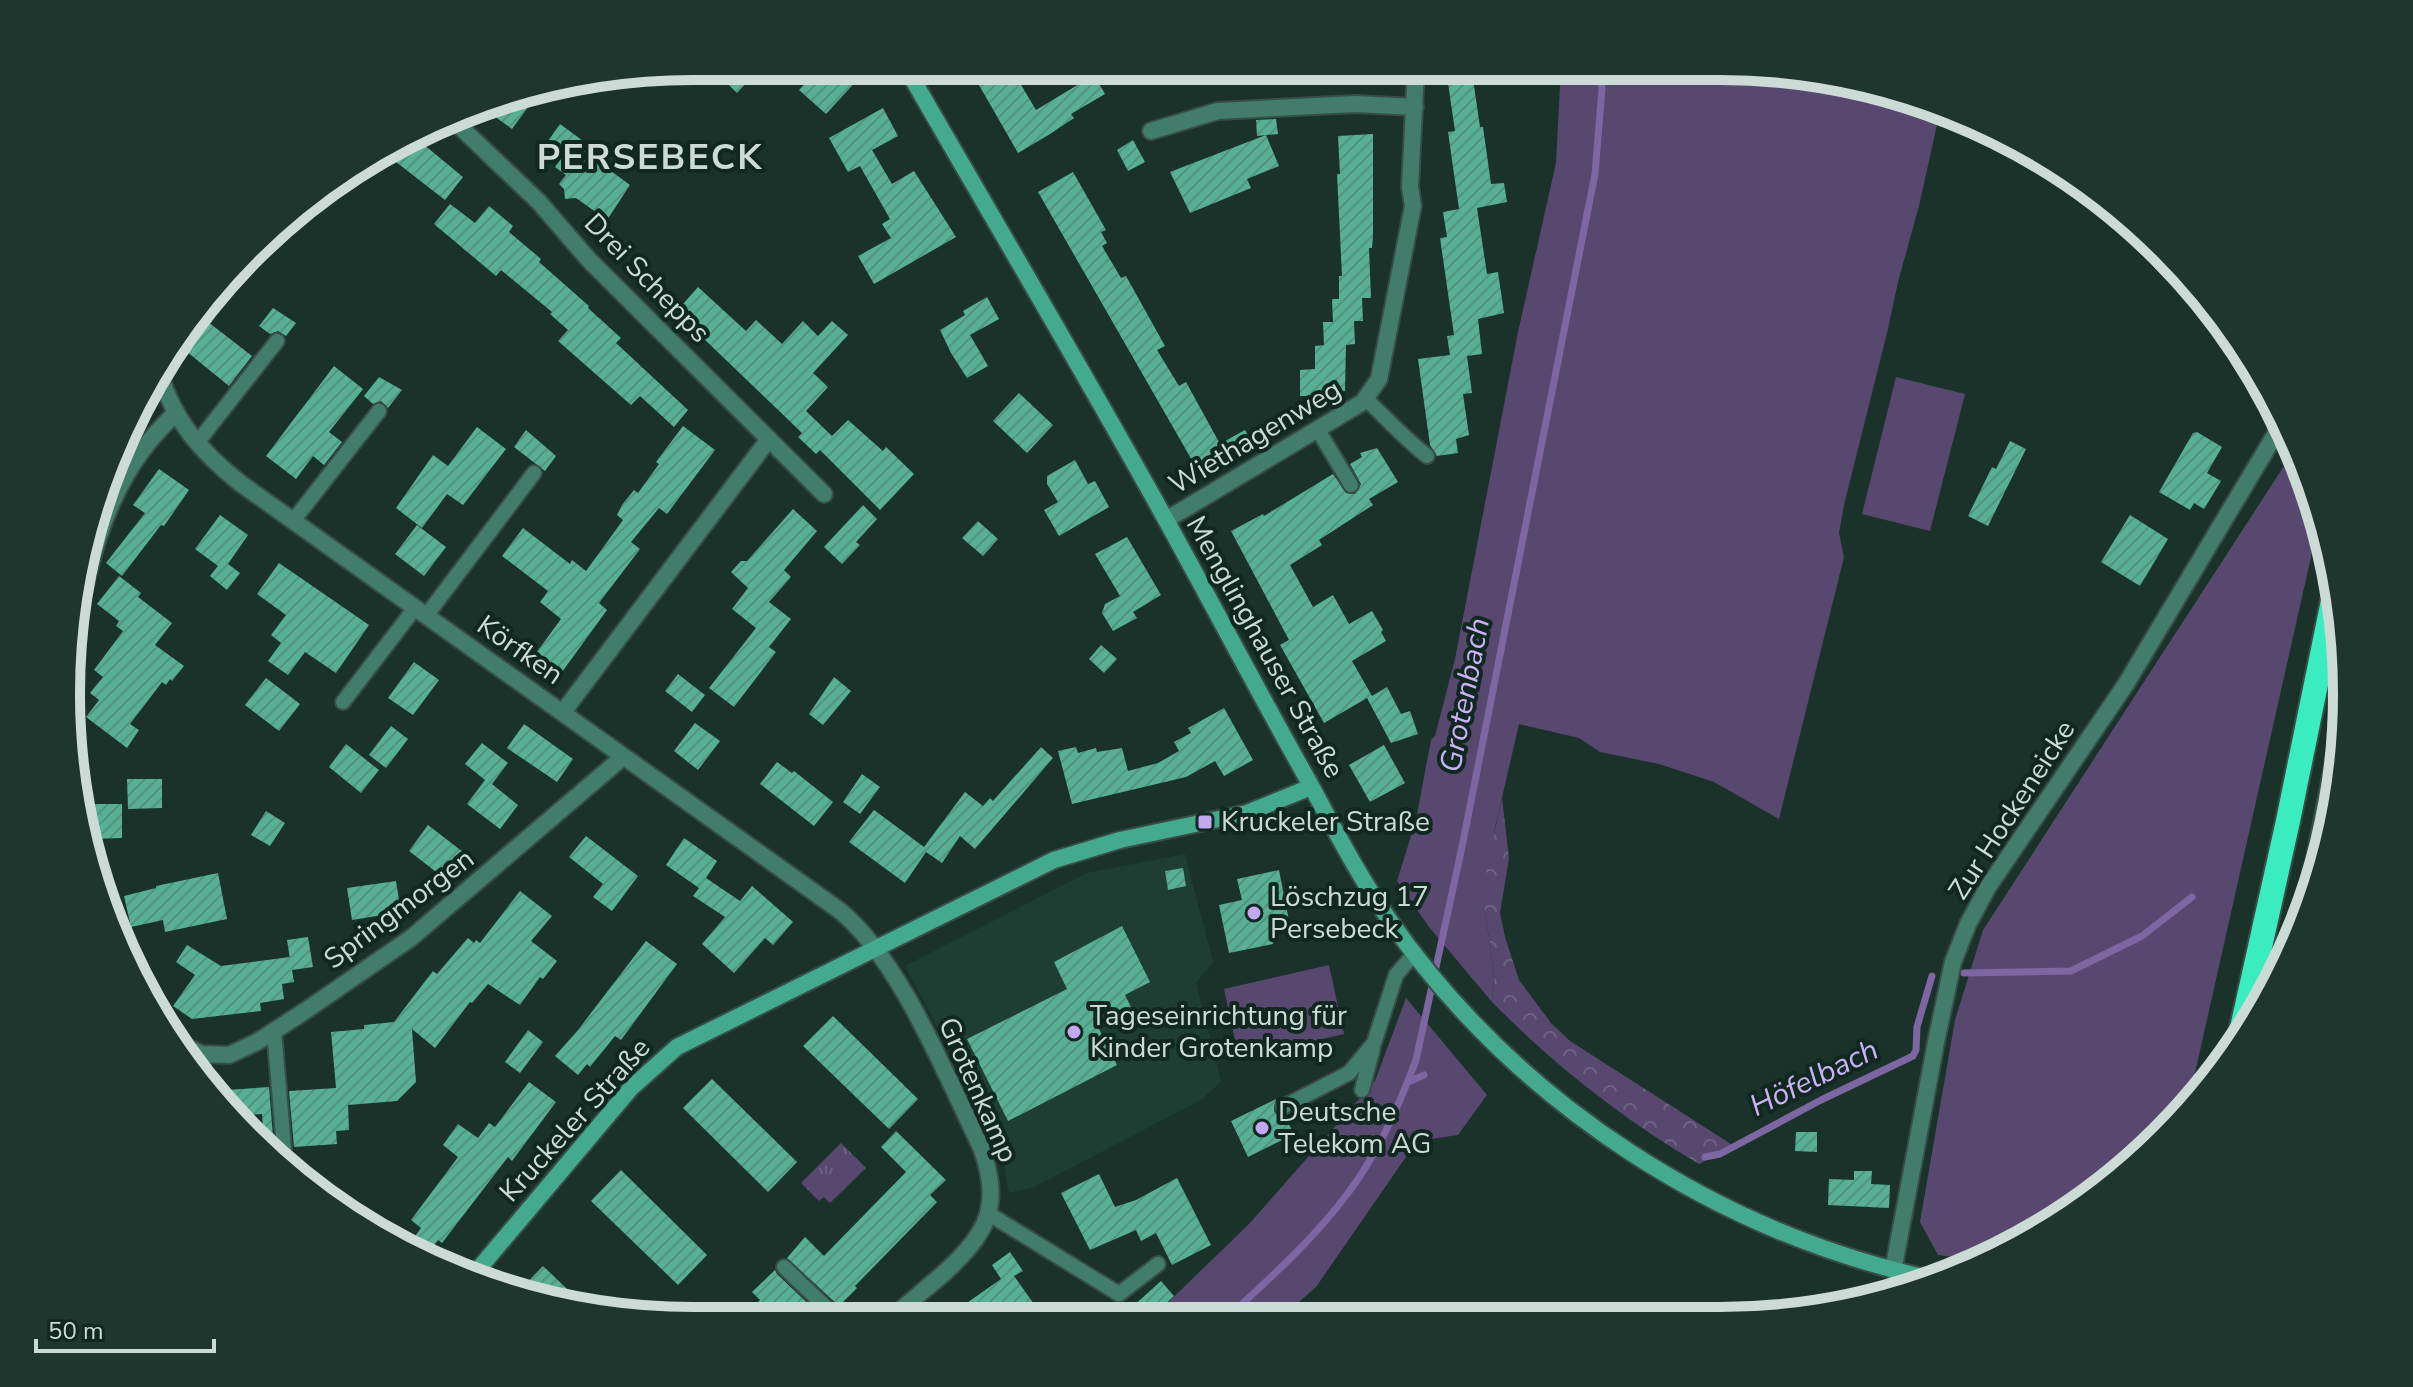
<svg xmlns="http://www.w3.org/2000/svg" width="2413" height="1387" viewBox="0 0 2413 1387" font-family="'Nunito Sans',sans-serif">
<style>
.built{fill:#1e3e34}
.grass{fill:#58486f}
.forest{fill:url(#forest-crowns)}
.park{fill:url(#park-tufts)}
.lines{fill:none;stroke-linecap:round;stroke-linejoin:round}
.stream{stroke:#7e66a2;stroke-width:7}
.building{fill:url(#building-hatch)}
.lane-casing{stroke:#374d46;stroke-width:18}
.street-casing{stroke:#374d46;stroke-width:20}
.secondary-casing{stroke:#374d46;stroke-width:20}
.highway-casing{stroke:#374d46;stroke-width:28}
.lane{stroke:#417d6a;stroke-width:14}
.street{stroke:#417d6a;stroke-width:16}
.secondary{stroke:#44aa8d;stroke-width:16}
.highway{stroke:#39edbf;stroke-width:24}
.poi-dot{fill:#c4a7f1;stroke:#102820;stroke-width:3}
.labels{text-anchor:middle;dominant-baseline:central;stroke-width:8;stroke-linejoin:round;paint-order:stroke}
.street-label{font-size:28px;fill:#cddbd6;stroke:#102820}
.poi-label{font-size:28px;fill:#cddbd6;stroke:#102820;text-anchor:start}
.water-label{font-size:30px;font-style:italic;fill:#ccb1f7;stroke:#102820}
.district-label{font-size:36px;font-weight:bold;letter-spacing:2px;fill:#cddbd6;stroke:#102820}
.rim{fill:none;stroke:#cddbd6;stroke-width:10}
</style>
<defs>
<pattern id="forest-crowns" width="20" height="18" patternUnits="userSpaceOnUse" patternTransform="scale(2)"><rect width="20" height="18" fill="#58486f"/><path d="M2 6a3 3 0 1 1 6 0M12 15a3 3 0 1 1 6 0" fill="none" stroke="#6f6283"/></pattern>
<pattern id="park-tufts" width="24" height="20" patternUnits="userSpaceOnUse" patternTransform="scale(2)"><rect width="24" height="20" fill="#58486f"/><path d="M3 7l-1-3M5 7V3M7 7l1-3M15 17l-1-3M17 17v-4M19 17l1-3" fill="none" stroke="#6f6283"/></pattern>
<pattern id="building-hatch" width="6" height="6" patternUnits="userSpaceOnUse" patternTransform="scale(2)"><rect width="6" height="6" fill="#58b094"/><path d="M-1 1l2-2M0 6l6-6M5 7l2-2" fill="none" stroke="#52947f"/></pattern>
</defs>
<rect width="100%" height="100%" fill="#1a322a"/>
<polygon class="built" points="1185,854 1213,962 1196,983 1221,1082 1201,1100 1032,1188 1009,1193 1001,1146 905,966 1087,873"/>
<g class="grass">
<polygon points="1561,67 1760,67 1882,88 1940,111 1919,206 1898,282 1888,329 1844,505 1839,533 1844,557 1779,819 1714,782 1659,764 1600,752 1579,738 1519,724 1495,828 1484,906 1491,950 1494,979 1492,1002 1429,927 1397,881 1416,820 1431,740 1435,736 1455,659 1518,332 1556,163"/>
<polygon points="1896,377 1965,394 1930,531 1862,514"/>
<polygon points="2296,452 2320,517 2188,1104 2164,1137 2068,1215 1978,1260 1938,1255 1920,1222 1955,1020 1983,930 2284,466"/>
<polygon points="1329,965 1344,1034 1239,1058 1224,989"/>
<polygon points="1406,998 1487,1095 1458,1135 1417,1141 1316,1287 1282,1317 1152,1318 1249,1224 1375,1081"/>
</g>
<path class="forest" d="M1502,798L1509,858L1500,913L1505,937L1519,980L1551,1023L1570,1041L1734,1146L1699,1164C1623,1119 1554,1065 1492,1002L1494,979L1491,950L1484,906L1485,876Z"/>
<polygon class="park" points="841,1143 866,1168 830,1203 824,1197 819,1201 801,1183"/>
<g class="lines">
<g class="stream">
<polyline points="1964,973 2071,971 2142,936 2192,897"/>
<polyline points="1408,1082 1424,1075"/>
<polyline points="1705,1157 1720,1154 1821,1100 1913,1056 1916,1050 1917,1027 1932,976"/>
<path d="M1227,1318C1270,1278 1314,1239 1348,1193C1378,1154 1399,1106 1416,1060L1463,842L1595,174L1602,89L1600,67"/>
</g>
</g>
<g class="building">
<polygon points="709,66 762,66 737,93"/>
<polygon points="821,66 848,66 860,77 826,114 799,90"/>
<polygon points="968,66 1010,66 1036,110 1094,75 1105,94 1071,114 1074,118 1050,134 1018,153"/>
<polygon points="1473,79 1480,127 1483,127 1491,184 1504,183 1507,202 1477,208 1487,274 1498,272 1504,313 1478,319 1482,354 1467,356 1472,393 1463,394 1469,435 1456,439 1458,453 1437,456 1430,445 1418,359 1450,355 1447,336 1454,335 1440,238 1447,237 1443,212 1459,209 1448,132 1455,131 1448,83"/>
<polygon points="540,91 512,129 480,106 492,99"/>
<polygon points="883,108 898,136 872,150 892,184 914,171 956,237 874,284 858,256 891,238 882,224 890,219 860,166 848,172 829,138"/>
<polygon points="1276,119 1278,134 1257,136 1256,120"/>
<polygon points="560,124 590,146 585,152 630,185 607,220 576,198 565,199 564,189 559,184 566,175 555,167 565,153 548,141"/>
<polygon points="1373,134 1373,235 1372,248 1369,248 1371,298 1362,298 1363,321 1354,321 1355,344 1346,345 1345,391 1324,392 1324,396 1300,396 1300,370 1315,369 1315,346 1324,345 1323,322 1333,322 1332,299 1339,299 1339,276 1342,276 1337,174 1340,174 1338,136"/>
<polygon points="1266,135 1279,166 1247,179 1251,188 1190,213 1170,172"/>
<polygon points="417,139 463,177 445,200 387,155"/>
<polygon points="1133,140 1145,162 1128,171 1117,150"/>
<polygon points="1073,172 1106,230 1101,232 1107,243 1102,246 1121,278 1126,276 1165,346 1157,350 1179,386 1186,382 1225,453 1197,469 1038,192"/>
<polygon points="450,204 475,223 489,206 513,226 509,232 541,259 539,262 589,306 588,308 621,338 616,343 688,410 674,427 640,396 631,405 558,341 568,330 550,314 552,312 501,270 496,276 434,224"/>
<polygon points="698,287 746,331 756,320 782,344 803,321 818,336 832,321 848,335 813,373 828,387 806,411 832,436 848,420 883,451 886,447 914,474 880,510 820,450 816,454 798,437 802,433 676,312"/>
<polygon points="987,297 999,319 970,335 988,366 967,378 951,353 940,330 965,315 963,311"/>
<polygon points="273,308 296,323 286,336 278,331 270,334 259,326"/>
<polygon points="203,318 252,356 229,386 181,347"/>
<polygon points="334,366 363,389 329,432 342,442 324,465 313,456 296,479 266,456"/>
<polygon points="379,377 402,390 388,408 381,401 373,404 364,396"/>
<polygon points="1019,393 1053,425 1027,453 993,421"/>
<polygon points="683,426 715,450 667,514 659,508 631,542 640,549 599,603 607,610 562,672 536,653 561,619 540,602 548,591 502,556 523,528 570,564 572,560 586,571 623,520 617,515 622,505 634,490 638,493 659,464 656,462"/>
<polygon points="477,427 506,449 463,505 447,494 422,528 396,508 433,455 448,466"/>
<polygon points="526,430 556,456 545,471 514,447"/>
<polygon points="1245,430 1255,447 1234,458 1225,441"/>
<polygon points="2197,432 2222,447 2207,473 2221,481 2204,509 2194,503 2190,510 2159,492 2193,433"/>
<polygon points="2010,441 2026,449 1988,526 1968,516 1992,467 1996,469"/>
<polygon points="1377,448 1398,482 1369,499 1373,505 1319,540 1322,545 1290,565 1313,607 1333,595 1349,624 1372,611 1383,630 1381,632 1386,641 1352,661 1372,696 1387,687 1401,714 1410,711 1418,734 1391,743 1367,698 1324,723 1280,645 1289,640 1231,531 1263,514 1264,516 1333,474 1346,493 1355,494 1361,484 1350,464 1362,457 1360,453"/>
<polygon points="1075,460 1088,484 1095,481 1109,507 1059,536 1044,510 1058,502 1047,484 1047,476"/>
<polygon points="159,469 189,490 164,526 161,525 122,576 106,563 145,513 133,505"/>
<polygon points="863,505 877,519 856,542 860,545 842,564 824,547"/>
<polygon points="793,509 817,531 784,570 791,577 769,602 791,619 769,647 776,652 734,707 709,688 756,628 732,609 748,588 731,572 741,561 747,561"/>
<polygon points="220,515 248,535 228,564 240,573 227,590 210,576 218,566 195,549"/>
<polygon points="2130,515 2168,539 2140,586 2101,562"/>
<polygon points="978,521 998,539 983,556 962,538"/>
<polygon points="417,525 446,547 424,576 395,554"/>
<polygon points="1127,537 1161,595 1133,612 1137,618 1113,631 1102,613 1105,604 1120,596 1095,554"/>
<polygon points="279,563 369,625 336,673 305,652 288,675 268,661 281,643 271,635 286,615 257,594"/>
<polygon points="119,576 141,593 138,597 172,623 155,645 184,666 172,681 170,679 166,685 162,682 130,724 139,730 127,748 86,717 99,700 90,693 103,677 94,670 123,631 116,626 119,621 97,604"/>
<polygon points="1101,645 1117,659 1104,673 1089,659"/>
<polygon points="414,662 439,680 413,715 388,698"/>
<polygon points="678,674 705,695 692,712 665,691"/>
<polygon points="834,677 851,691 823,725 809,714"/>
<polygon points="266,678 300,704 279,731 245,705"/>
<polygon points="1224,708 1253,760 1224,776 1215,761 1186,777 1072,804 1058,751 1076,747 1078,753 1096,748 1097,752 1122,748 1128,771 1158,763 1179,751 1174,742 1191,733 1188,728"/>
<polygon points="695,723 720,741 698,770 674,751"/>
<polygon points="524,724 573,759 557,782 507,748"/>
<polygon points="391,726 408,739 386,768 369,755"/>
<polygon points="482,743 508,763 492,784 518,805 500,829 467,804 485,780 465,764"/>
<polygon points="346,744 379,770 361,793 329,767"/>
<polygon points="1384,745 1405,783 1370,802 1349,765"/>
<polygon points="1041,747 1053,758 975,849 960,836 942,863 926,852 905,883 849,842 874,810 924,847 965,792 983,806 990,798 993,801"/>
<polygon points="777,762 792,773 794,771 833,802 814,826 760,784"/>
<polygon points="862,774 880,787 860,814 843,802"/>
<polygon points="127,779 162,779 162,808 128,809"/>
<polygon points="95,804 122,804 122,838 92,839 84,807 95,807"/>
<polygon points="266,811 285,823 270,846 251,835"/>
<polygon points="428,825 463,852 444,878 409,851"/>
<polygon points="586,836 638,876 612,911 593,897 603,884 569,857"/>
<polygon points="684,838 717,861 706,878 740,901 752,886 793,922 773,945 765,938 734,973 702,944 725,917 693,896 699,888 666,865"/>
<polygon points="1183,868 1186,886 1168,890 1165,871"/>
<polygon points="1279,870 1289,921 1270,925 1273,944 1229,953 1219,905 1242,900 1237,879"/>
<polygon points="218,873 227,919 165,932 163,920 131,927 124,896 156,888 156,886"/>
<polygon points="396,881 401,912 352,920 347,888"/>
<polygon points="520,891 552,916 531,941 557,961 543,979 540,977 520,1005 488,984 472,1003 470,1002 435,1048 412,1029 416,1082 397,1101 348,1105 349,1130 336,1131 337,1144 294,1147 289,1091 336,1088 331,1032 364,1029 364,1025 394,1022 433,971 437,974 468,938 474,943 476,940 480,943"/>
<polygon points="1122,926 1150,982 1125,995 1132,1009 1098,1027 1117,1065 1008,1121 967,1039 1067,989 1054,962"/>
<polygon points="308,937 313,967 292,970 294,982 282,984 284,999 260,1003 261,1011 192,1019 173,1006 195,975 176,962 187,945 221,966 290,957 291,966 287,940"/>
<polygon points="646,941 677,964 621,1040 615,1036 590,1067 587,1064 578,1075 555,1056 578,1030"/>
<polygon points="833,1016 918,1099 889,1129 803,1046"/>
<polygon points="528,1030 543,1042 520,1073 505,1062"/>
<polygon points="712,1079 797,1162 768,1192 683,1108"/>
<polygon points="529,1082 556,1102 512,1161 508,1157 442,1243 438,1240 425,1257 406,1249 421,1228 411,1220 458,1157 443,1145 458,1124 478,1138 489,1123 495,1127"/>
<polygon points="269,1087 274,1149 275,1151 264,1142 262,1114 233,1116 228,1113 227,1090"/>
<polygon points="1276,1099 1274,1111 1278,1116 1285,1117 1294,1134 1248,1157 1231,1121"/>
<polygon points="896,1131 946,1180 930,1195 937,1202 855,1286 857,1288 839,1306 787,1258 805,1237 824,1256 906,1172 881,1147"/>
<polygon points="1796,1132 1817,1132 1817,1152 1795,1151"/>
<polygon points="621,1170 707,1255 678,1285 591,1201"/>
<polygon points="1854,1171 1872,1171 1871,1184 1890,1185 1889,1208 1828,1205 1829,1179 1854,1180"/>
<polygon points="1099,1174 1115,1207 1136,1200 1177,1178 1211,1245 1172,1265 1156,1233 1141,1241 1136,1230 1090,1250 1061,1193"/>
<polygon points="1010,1252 1023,1271 1014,1276 1044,1318 944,1319 1001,1279 992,1265"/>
<polygon points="543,1266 585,1306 517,1293"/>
<polygon points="775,1270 777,1274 824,1319 742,1319 760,1300 752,1292"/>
<polygon points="1161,1281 1174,1296 1150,1318 1140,1318 1131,1308"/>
</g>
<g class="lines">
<defs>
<g id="lane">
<path d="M1366,399C1386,418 1405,439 1427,456"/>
<polyline points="1318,430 1351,485"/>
<polyline points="197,443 277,341"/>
<polyline points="293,521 379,411"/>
<polyline points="426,616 534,473"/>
<polyline points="343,702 415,608"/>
<polyline points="2301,923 2344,706"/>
<polyline points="274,1031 284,1148"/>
<polyline points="202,1054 204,1079"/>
<polyline points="1362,1090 1373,1048"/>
<polyline points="1283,1107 1349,1073 1374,1043 1396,975 1414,954"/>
<polyline points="989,1214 1119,1294 1158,1264"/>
<polyline points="784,1267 838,1319"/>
</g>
<g id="street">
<polyline points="453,120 539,202 589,260 824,494"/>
<polyline points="1151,131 1218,111 1355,104 1415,107"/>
<path d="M159,373C175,422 200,451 240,483L839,910C900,959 946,1076 981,1147C1003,1206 987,1234 943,1274C925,1289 908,1304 890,1319"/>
<polyline points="1166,520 1363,402 1379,379 1413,206 1410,187 1416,67"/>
<path d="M80,606C96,533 118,466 175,414"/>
<polyline points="563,712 769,439"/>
<polyline points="184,1046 202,1054 229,1055 257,1042 305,1011 411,938 623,757"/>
<polyline points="1893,1271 1937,1037 1953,962 1968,924 1988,887 2126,684 2284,420"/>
</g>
<g id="secondary">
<path d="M905,66C992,217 1081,367 1166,520C1214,607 1260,695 1309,782C1334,828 1358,875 1388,918C1516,1103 1717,1233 1936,1280"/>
<polyline points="471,1278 631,1088 677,1047 1054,860 1120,840 1247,813 1311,787"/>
</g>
<polyline id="highway" points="2240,1037 2288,821 2335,591"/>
</defs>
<use href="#lane" class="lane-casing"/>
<use href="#street" class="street-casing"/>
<use href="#secondary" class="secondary-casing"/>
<use href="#highway" class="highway-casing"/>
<use href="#lane" class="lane"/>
<use href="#street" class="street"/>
<use href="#secondary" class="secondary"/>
<use href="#highway" class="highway"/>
</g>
<g class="poi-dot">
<rect x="1197" y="814" width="16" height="16" rx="4"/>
<circle cx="1254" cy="913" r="8"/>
<circle cx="1074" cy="1032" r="8"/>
<circle cx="1262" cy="1128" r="8"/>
</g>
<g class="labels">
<g class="street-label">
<text transform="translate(647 278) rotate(46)">Drei Schepps</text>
<text transform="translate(1255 437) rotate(-31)">Wiethagenweg</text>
<text transform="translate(1265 647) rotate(61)">Menglinghauser Straße</text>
<text transform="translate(520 650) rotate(35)">Körfken</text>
<text transform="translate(2012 810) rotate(-57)">Zur Hockeneicke</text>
<text transform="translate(399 909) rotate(-37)">Springmorgen</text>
<text transform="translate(978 1090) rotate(66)">Grotenkamp</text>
<text transform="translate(575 1120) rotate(-48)">Kruckeler Straße</text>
</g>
<g class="poi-label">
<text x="1221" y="822">Kruckeler Straße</text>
<text x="1270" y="897">Löschzug 17<tspan x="1270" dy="32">Persebeck</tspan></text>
<text x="1090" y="1016">Tageseinrichtung für<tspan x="1090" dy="32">Kinder Grotenkamp</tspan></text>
<text x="1278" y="1112">Deutsche<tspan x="1278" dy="32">Telekom AG</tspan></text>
</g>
<g class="water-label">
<text transform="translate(1465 695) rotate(-79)">Grotenbach</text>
<text transform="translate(1814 1078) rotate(-26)">Höfelbach</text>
</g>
<g class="district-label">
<text x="650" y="157">PERSEBECK</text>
</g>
</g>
<path d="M0 0H2413V1387H0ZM693 80H1720A613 613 0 0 1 2333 693V694A613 613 0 0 1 1720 1307H693A613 613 0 0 1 80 694V693A613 613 0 0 1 693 80Z" fill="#1f362f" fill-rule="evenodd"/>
<path class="rim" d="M693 80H1720A613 613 0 0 1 2333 693V694A613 613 0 0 1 1720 1307H693A613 613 0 0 1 80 694V693A613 613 0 0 1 693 80Z"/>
<path d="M36 1339v12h178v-12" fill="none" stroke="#cddbd6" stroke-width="4"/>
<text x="48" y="1339" font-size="24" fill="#cddbd6" stroke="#102820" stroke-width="6" paint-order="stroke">50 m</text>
</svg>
